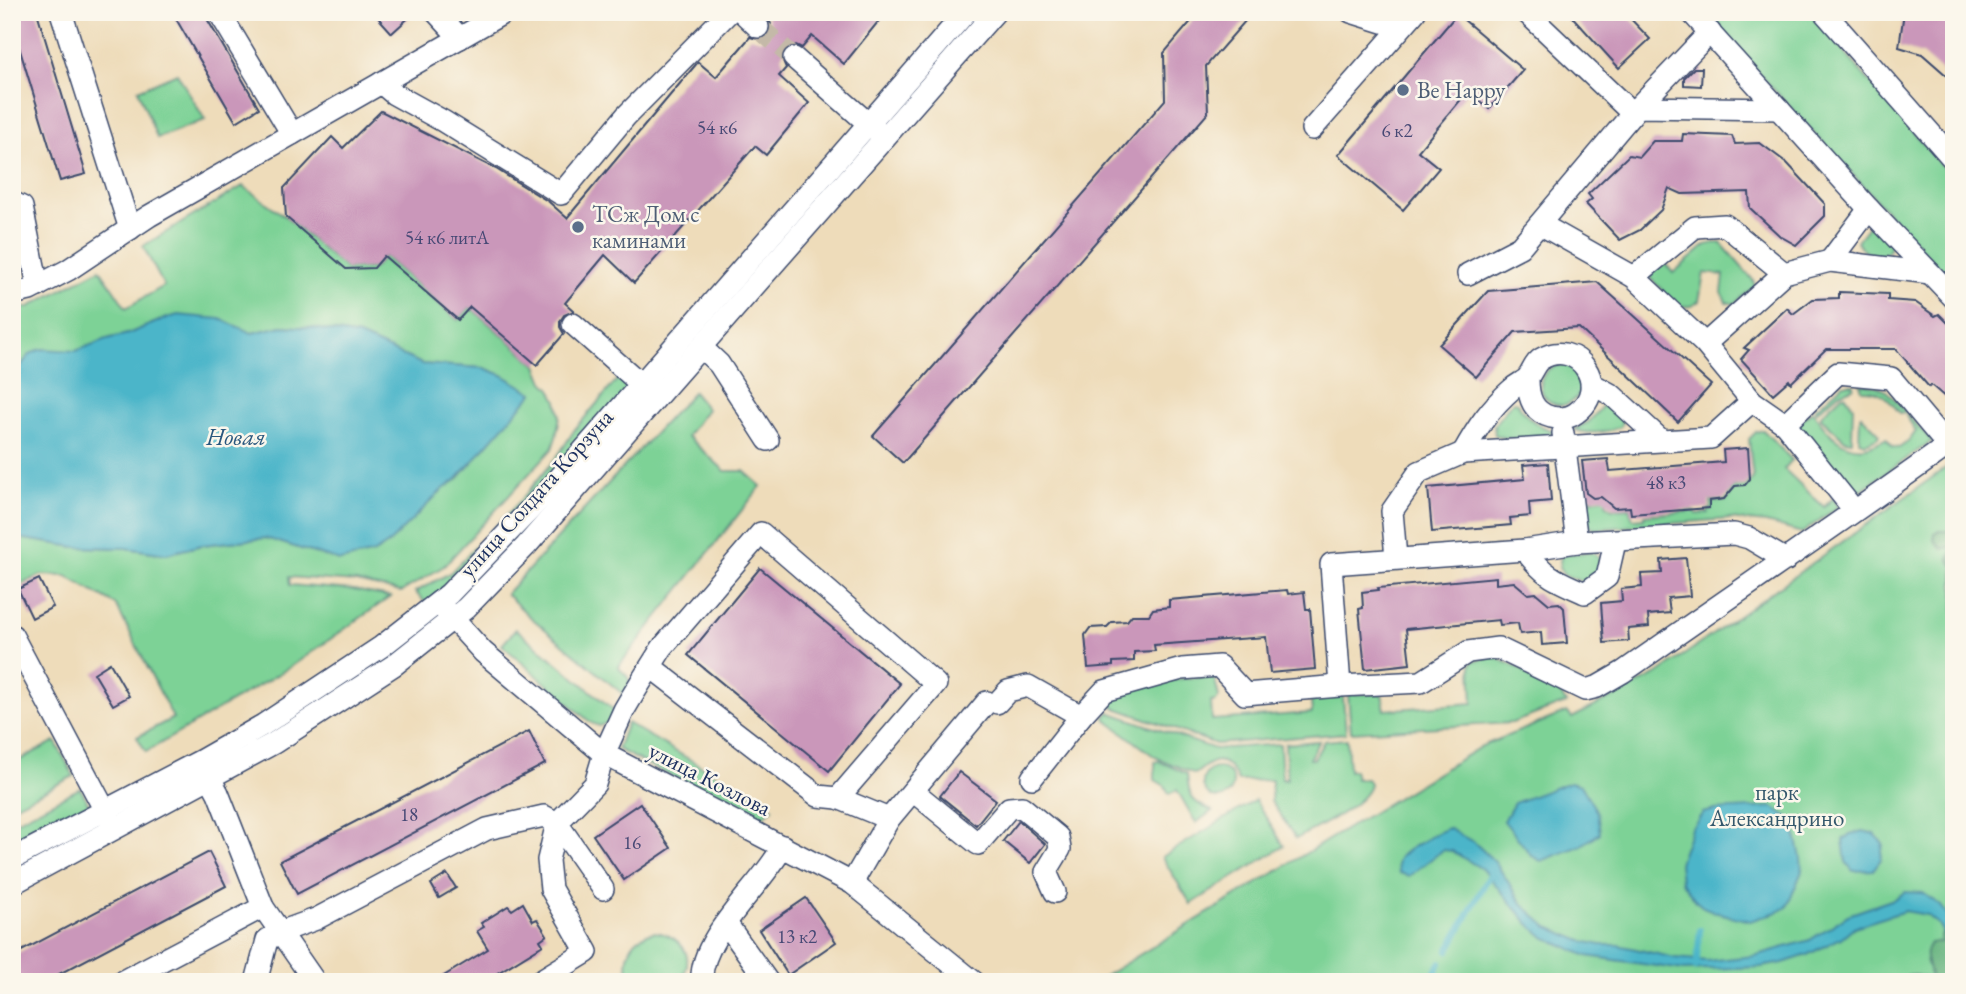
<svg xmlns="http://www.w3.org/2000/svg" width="1966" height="994" viewBox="0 0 1966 994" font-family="'EB Garamond',serif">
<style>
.green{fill:#7dd296;stroke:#4c807a;stroke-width:2}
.forest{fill:#66b47f;stroke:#40726e;stroke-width:2}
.water{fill:#4bb5c9;stroke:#337294;stroke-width:2}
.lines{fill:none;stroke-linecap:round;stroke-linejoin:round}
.stream{stroke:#4bb5c9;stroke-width:6}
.building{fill:#ca97ba}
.minor-tunnel{stroke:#c4b9a8;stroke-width:21;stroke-dasharray:21 10;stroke-linecap:butt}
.minor-casing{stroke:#3b496c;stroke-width:24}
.minor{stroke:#fff;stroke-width:21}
.service-dot{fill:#5c6f8a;stroke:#fbf7ec;stroke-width:2.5}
.labels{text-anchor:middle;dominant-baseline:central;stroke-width:5;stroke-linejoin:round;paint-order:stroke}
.number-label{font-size:19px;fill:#474975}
.service-label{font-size:23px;fill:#4e5e75;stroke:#fbf7ec;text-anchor:start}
.street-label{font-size:23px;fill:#1b2f5e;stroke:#fbf7ec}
.park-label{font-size:23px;fill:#34586c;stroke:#fbf7ec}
.water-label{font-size:24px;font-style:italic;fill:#29577e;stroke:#fbf7ec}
</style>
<rect width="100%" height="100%" fill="#fbf7ec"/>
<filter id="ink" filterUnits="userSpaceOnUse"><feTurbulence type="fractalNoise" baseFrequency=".0143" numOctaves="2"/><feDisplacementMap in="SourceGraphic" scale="14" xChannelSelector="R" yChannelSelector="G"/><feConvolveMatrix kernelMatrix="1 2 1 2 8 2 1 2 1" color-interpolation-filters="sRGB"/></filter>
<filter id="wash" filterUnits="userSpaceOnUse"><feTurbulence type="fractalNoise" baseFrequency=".00686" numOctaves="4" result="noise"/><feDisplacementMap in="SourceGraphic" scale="28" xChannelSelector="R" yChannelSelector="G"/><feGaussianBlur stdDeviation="1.57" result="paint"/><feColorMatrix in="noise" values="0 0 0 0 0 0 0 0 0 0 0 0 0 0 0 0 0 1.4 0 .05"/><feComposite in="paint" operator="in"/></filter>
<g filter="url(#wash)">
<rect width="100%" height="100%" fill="#eedcba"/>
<g class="green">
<polygon points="1702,12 1810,12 1954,180 1954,284"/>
<polygon points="177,73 205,120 157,138 138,90"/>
<polygon points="243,186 286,217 346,269 374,268 384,256 458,320 470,307 537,365 544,382 551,389 557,401 560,416 556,437 552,449 444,566 401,592 356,582 289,577 290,585 353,590 390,597 292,666 146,752 137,737 173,718 116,605 66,576 41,575 12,589 12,537 75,547 126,548 166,554 202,545 266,538 340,561 374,553 388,544 442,489 457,480 532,393 502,375 484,368 422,364 359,336 313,328 282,326 252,333 164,319 128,334 107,339 76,351 30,354 19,368 12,369 12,310 29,307 100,269 126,308 164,286 143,246"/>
<path d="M1869,225L1875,226L1891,242C1887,263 1864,257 1857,241Z"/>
<polygon points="1714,243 1721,243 1753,280 1755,286 1734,304 1726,302 1722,293 1724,275 1704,273 1699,301 1692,306 1679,307 1651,279 1653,270 1664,262 1673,273 1706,245"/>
<circle cx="1561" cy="385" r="20"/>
<polygon points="623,373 631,386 565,463 427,604 415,592 450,573 521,500 559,454 575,429"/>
<polygon points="1843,384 1854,384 1853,388 1839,393 1816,412 1815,409"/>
<path d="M1860,384C1887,385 1889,394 1906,412L1900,413C1888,399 1881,389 1862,390Z"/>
<polygon points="693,392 707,409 687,436 725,471 744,471 761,486 618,667 627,676 630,682 624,695 528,615 506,594"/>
<polygon points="1842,395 1845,395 1853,406 1852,441 1845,440 1821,418 1821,415"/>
<path d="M1512,402L1517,403C1528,419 1536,426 1555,431C1541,440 1510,441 1495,435L1494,425Z"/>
<path d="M1603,405C1611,405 1618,414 1622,420L1621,426C1610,433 1585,435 1574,429L1589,422Z"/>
<path d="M1812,411C1825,428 1840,451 1865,447C1873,446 1879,441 1886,439L1893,447L1899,448L1909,441L1916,431L1906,416L1908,415L1932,441L1858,492L1801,436L1798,429L1800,421Z"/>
<polygon points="1861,415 1880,434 1877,438 1866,443 1859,441 1860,416"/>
<polygon points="1763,430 1792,460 1784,469 1824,507 1833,498 1839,506 1802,533 1766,523 1730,519 1595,529 1588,524 1583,493 1591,500 1606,498 1606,504 1612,509 1629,508 1633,519 1644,518 1645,515 1695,511 1697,514 1708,513 1708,510 1712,509 1711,502 1726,501 1732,492 1731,488 1746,487 1753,478 1749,439 1756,432"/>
<polygon points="1954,462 1954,982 1095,982 1482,746 1567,712 1572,718 1656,675"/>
<path d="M1593,552C1602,558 1601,562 1599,572L1584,582L1564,575L1559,568L1561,557L1565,554Z"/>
<polygon points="516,629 615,711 610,722 599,726 591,723 502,645"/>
<polygon points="1493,656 1556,686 1566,703 1512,723 1351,732 1348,694 1382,694 1385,710 1473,703 1471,665 1473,661"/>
<path d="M1214,676L1219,697L1216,701L1211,702L1212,720L1312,713L1311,701L1313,697L1341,695L1343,697L1346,733L1216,744L1116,708L1110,704C1132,679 1183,679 1214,676Z"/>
<path d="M1109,712L1215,749L1280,744L1282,780L1287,779L1285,744L1319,741L1309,759H1314L1324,741L1347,739L1349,771L1354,770L1356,779H1367L1370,783C1370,803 1313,829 1296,839L1271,801L1272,780L1238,781C1233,770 1223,755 1209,764C1203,767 1200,771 1195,774L1155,757L1106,720L1105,717Z"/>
<polygon points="627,723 773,808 762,818 752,817 617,749"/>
<polygon points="55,741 74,776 12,807 12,764"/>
<path d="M1159,761L1187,774C1189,797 1190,801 1212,811L1196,823L1177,790L1169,794L1165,786L1155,780V762Z"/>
<circle cx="1218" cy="783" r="15"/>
<polygon points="80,788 90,806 12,847 12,823"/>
<polygon points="1255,800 1284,846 1191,904 1162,857"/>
<path d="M654,932C671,933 690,946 687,965C686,970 683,977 681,982H630C623,959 629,937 654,932Z"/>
</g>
<g class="forest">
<polygon points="1939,531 1954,531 1954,566 1949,560 1953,549 1950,547 1942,549 1934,540 1935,533"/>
<path d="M1944,931L1954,951V982H1898C1906,972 1919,975 1929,980C1933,966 1919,959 1930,943L1941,942L1940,936Z"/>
</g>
<g class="water">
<polygon points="178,315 220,319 252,333 282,326 313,328 359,336 422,364 484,368 502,375 533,393 456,480 442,490 388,544 374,553 340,561 266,538 202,545 166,554 126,548 75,547 12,537 12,369 19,368 30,354 41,349 76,351 107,339 128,334 164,319"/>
<polygon points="1570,782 1581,785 1597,812 1600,833 1580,846 1541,861 1532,856 1504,821 1514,803"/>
<polygon points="1772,807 1788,817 1797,839 1801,858 1802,871 1787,907 1780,911 1750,921 1718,913 1703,907 1697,902 1681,881 1679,863 1691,829 1703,813 1715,810"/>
<path d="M1448,828L1475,843L1495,862L1524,906L1548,927L1582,941L1601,945H1618L1675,958L1707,961L1754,956L1810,940L1848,915L1894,899L1905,892L1923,893L1941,906L1954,925V951L1938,924L1927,915L1905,911L1854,927L1841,938L1807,955L1783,963L1761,967L1684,970L1587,956L1544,937L1529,924L1482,869L1452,851L1443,850L1409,876L1399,873C1397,867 1396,862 1400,857C1404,850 1439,832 1448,828Z"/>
<polygon points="1863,831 1875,834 1883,843 1881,859 1873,870 1853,871 1846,862 1843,840 1850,834"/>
</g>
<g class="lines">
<g class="stream">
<polyline points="1448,951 1492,871"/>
<polyline points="1696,967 1700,930"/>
<polyline points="1430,982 1440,963"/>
</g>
</g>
<g id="blocks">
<g class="building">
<polygon points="12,12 37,12 86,174 60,181 12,24"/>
<polygon points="172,12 203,12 259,108 236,122"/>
<polygon points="373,12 415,12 392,33"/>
<polygon points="771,12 886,12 844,64 812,36 802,48 796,45 785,49 781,56 786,68 779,76 809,103 766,155 755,146 634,283 605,255 565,303 574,311 564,315 560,321 560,327 564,334 537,365 470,307 458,320 384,256 374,268 346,269 286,217 284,188 332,137 343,148 381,111 496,169 549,202 567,218 698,62 716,77 750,37 761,40 768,35 771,24 767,17"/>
<polygon points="1199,12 1253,12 1206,66 1208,113 903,463 873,436 1165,100 1164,53"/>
<polygon points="1568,12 1624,12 1650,39 1619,68"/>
<polygon points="1904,12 1954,12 1954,82 1922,54 1899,47"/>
<polygon points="1457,14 1523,70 1489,109 1468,91 1418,151 1439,168 1403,210 1338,155"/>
<polygon points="1694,68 1702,68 1701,86 1684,85 1684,78"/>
<polygon points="1683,134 1732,136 1735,144 1760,143 1787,163 1825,204 1825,216 1796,245 1780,236 1750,208 1749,192 1682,194 1669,188 1661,210 1640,230 1620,240 1586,204 1592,199 1588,194 1629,155 1639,157 1653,141 1682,141"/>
<polygon points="1597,282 1711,385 1678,422 1579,328 1515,332 1476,377 1439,345 1488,291"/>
<polygon points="1839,292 1888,294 1888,300 1915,302 1935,316 1939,314 1954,329 1954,405 1931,385 1929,387 1896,349 1826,349 1791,383 1789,380 1773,394 1741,359 1749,350 1744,348 1787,308 1793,314 1813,299 1839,298"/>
<polygon points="1748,448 1750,479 1745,485 1735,486 1724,499 1709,501 1709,508 1631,514 1630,507 1614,508 1601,497 1593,498 1586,493 1582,461 1608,459 1610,471 1724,462 1723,450"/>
<polygon points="1548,463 1551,501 1529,503 1530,516 1510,518 1511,525 1432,532 1428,488 1525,479 1523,465"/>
<polygon points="1686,558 1690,596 1668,598 1670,613 1648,615 1649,627 1628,629 1629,641 1604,643 1601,603 1622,601 1621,589 1642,587 1641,574 1662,573 1661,560"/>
<polygon points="760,568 900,684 829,771 688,655"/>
<polygon points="1496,577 1496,584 1514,582 1528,594 1536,593 1549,604 1559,603 1564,608 1567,643 1542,645 1541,632 1520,634 1518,623 1500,625 1499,620 1406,629 1410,664 1365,669 1359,609 1363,608 1362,592 1379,590 1378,588"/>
<polygon points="39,579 53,607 32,618 18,589"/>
<polygon points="1287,590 1288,594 1304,592 1306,609 1310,609 1315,669 1270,673 1266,637 1154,645 1155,651 1134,652 1134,661 1113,662 1113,666 1088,668 1085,635 1090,628 1107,627 1112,622 1127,621 1132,615 1149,615 1153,609 1169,607 1169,600"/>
<polygon points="110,663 129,696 113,705 94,673"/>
<polygon points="529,731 545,764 297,894 280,861"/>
<polygon points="959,772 996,800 976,825 940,796"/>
<polygon points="640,803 671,848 624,880 593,835"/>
<polygon points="1019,821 1045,844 1030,863 1003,841"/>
<polygon points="209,852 226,886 44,982 12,982 12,956"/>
<polygon points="447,874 456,888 439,898 431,884"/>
<polygon points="806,898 836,942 788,975 759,930"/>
<polygon points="523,903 533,921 537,919 547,935 540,940 543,945 491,977 495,982 434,982 488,949 477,931 484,927 481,923 508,906 512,910"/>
</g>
</g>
</g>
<g filter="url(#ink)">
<use href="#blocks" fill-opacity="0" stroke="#3b496c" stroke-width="2"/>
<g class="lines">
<polyline class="minor-tunnel" points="758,27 794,58"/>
<defs>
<g id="minor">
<polyline points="61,12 130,229"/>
<polyline points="219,12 292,134"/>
<polyline points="436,12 460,38"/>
<polyline points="742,12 758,27"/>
<polyline points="1351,12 1399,27"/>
<polyline points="1526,12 1632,113"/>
<polyline points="1691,12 1869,209 1954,298"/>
<polyline points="1824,12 1954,160"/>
<polyline points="794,58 879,133"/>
<polyline points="381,83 394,94 443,121 561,194 626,116 729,12"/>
<polyline points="1638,107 1710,32"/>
<polyline points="1312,129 1415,12"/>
<polyline points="12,202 22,207 38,286"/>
<polyline points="1540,224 1634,277 1705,344 1752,401 1785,424 1854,510"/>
<polyline points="1830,261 1869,209"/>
<polyline points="1468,274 1520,247 1638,107 1779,109"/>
<polyline points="1634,277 1695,227 1725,225 1784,273 1830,261 1930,273"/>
<polyline points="12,294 30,290 68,270 149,216 505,12"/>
<polyline points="573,324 650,392"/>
<polyline points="1705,344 1784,273"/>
<polyline points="702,348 719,364 768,440"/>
<polyline points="1592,384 1612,395 1660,439"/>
<polyline points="1785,424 1838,373 1891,378 1948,446"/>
<polyline points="1563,433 1577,542"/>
<path d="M1463,453C1477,428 1490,408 1512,389C1516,385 1521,383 1525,380C1532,375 1533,364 1541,359C1577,337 1612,387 1576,413C1568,419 1560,419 1551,417C1532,412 1528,396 1528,379"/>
<path d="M1525,550C1544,576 1555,580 1585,593L1607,577L1615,542"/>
<polyline points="1396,558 1392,511 1419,472 1463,453 1711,438 1752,401"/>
<path d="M1786,560L1749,538L1734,534L1577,542L1525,550L1331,564L1340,686L1421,682L1468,652L1498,648L1585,690L1597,687L1623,672C1733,595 1844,520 1954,441"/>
<polyline points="444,609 483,652 604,754 852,883 974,982"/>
<polyline points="12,635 111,822"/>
<polyline points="997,703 1008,691 1028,686 1081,716"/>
<polyline points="205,769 218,793 263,907 315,982"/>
<polyline points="1032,778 1081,716 1104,691 1182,669 1219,666 1245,694 1340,686"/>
<polyline points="913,791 978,844 1009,808 1022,807 1058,837 1060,849 1046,872 1055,892"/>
<polyline points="838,798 889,819"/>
<polyline points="12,859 200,761 263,725 381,647 449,594 548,491 966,12"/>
<polyline points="852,883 889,819 987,702"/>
<polyline points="12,884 274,743 394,665 466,608 526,546 995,12"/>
<polyline points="726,923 768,982"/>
<polyline points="121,982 263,907"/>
<polyline points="256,982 267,940 280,932 316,919 487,829 544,816 557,823 603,889"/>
<path d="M538,982L587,952L551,889L548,860L557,823L595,784L604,754L624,710C636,689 649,669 662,648L761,533L936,684L838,798L818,796L651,667"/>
<path d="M702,982C698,938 763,885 783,846"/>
</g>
</defs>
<use href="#minor" class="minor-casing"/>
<use href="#minor" class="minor"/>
</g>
</g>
<g class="service-dot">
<circle cx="1403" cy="90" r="7"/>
<circle cx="578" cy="227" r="7"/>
</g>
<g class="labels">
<g class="number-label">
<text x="717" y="127">54 к6</text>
<text x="1397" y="130">6 к2</text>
<text x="447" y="237">54 к6 литА</text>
<text x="1666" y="482">48 к3</text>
<text x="409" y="814">18</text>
<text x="632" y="842">16</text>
<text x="797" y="936">13 к2</text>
</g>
<g class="service-label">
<text x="1417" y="90">Be Happy</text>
<text x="592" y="214">ТСж Дом с<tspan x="592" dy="26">каминами</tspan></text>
</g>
<g class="street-label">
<text transform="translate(536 493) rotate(-48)">улица Солдата Корзуна</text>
<text transform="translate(710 779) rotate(27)">улица Козлова</text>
</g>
<g class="park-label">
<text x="1777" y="792">парк<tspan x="1777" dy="26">Александрино</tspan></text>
</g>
<g class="water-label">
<text x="236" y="436">Новая</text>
</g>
</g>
<rect width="1966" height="994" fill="none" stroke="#fbf7ec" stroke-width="42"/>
</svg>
